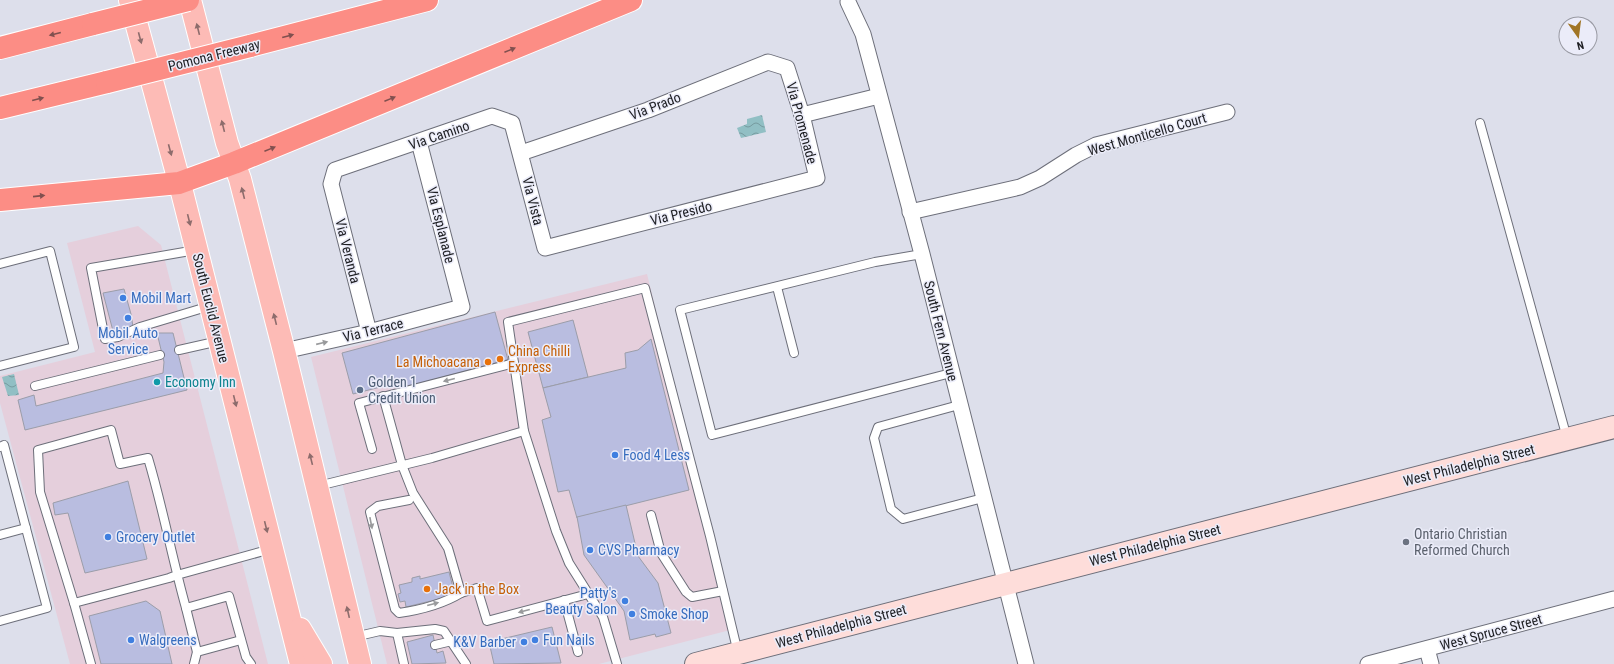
<svg xmlns="http://www.w3.org/2000/svg" width="1614" height="664" viewBox="0 0 1614 664" font-family="'Roboto Condensed',sans-serif">
<style>
.commercial{fill:#e5cfdc}
.water{fill:url(#water-waves)}
.building{fill:#b9bde0;stroke:#9b9da9}
.lines{fill:none;stroke-linecap:round;stroke-linejoin:round}
.lane-casing{stroke:#6d6f7a;stroke-width:10}
.street-casing{stroke:#6d6f7a;stroke-width:17}
.secondary-casing{stroke:#6d6f7a;stroke-width:24}
.primary-casing{stroke:#fff;stroke-width:24}
.highway-casing{stroke:#fff;stroke-width:24}
.lane{stroke:#fff;stroke-width:8}
.street{stroke:#fff;stroke-width:15}
.secondary{stroke:#feddda;stroke-width:22}
.primary{stroke:#fdbbb6;stroke-width:22}
.highway{stroke:#fc8d85;stroke-width:22}
.highway-bridge-casing{stroke:#fff;stroke-width:24;stroke-linecap:butt}
.highway-bridge{stroke:#fc8d85;stroke-width:22}
.oneway{fill:#8d6c6c}
.oneway2{fill:#81504f}
.oneway3{fill:#999a9c}
.shop-dot{fill:#3f7fe0;stroke:#ebecf9;stroke-width:1.5}
.food-dot{fill:#e8710a;stroke:#ebecf9;stroke-width:1.5}
.culture-dot{fill:#0f9aa8;stroke:#ebecf9;stroke-width:1.5}
.service-dot{fill:#5c6f8a;stroke:#ebecf9;stroke-width:1.5}
.worship-dot{fill:#6b7280;stroke:#ebecf9;stroke-width:1.5}
.labels{text-anchor:middle;dominant-baseline:central;stroke-width:3;stroke-linejoin:round;paint-order:stroke}
.street-label{font-size:14px;fill:#1d1e22;stroke:#ebecf9}
.shop-label{font-size:14px;fill:#366cbe;stroke:#ebecf9;text-anchor:start}
.food-label{font-size:14px;fill:#c56008;stroke:#ebecf9;text-anchor:start}
.culture-label{font-size:14px;fill:#0d838f;stroke:#ebecf9;text-anchor:start}
.service-label{font-size:14px;fill:#4e5e75;stroke:#ebecf9;text-anchor:start}
.worship-label{font-size:14px;fill:#5b616d;stroke:#ebecf9;text-anchor:start}
</style>
<defs>
<pattern id="water-waves" width="16" height="10" patternUnits="userSpaceOnUse"><rect width="16" height="10" fill="#91bfc4"/><path d="M0 5q4-4 8 0t8 0" fill="none" stroke="#769b9f"/></pattern>
</defs>
<rect width="100%" height="100%" fill="#dddfeb"/>
<g class="commercial">
<polygon points="138,226 161,245 268,664 70,664 0,403 0,376 95,352 67,243"/>
<polygon points="647,274 734,629 599,664 387,664 311,357"/>
</g>
<g class="water">
<polygon points="762,115 766,132 741,138 737,128 747,124 747,119"/>
<polygon points="14,374 19,395 8,396 2,377"/>
</g>
<g class="building">
<polygon points="124,289 131,314 133,327 113,331 103,293"/>
<polygon points="495,312 508,360 405,387 404,381 353,394 342,353"/>
<polygon points="573,320 588,377 543,388 528,332"/>
<polygon points="157,333 173,333 187,390 25,430 18,400 34,395 36,406 163,373 164,362"/>
<polygon points="651,339 689,490 577,518 569,490 558,492 542,420 551,417 543,388 626,368 625,353 638,350"/>
<polygon points="128,481 147,559 85,573 68,513 55,515 53,503"/>
<polygon points="626,505 638,556 658,583 671,633 656,637 655,634 630,640 624,611 584,555 577,517"/>
<polygon points="449,572 455,595 406,607 405,601 400,602 398,594 401,593 399,585 412,582 412,578 420,576 420,579"/>
<polygon points="146,601 160,611 172,664 101,664 89,616"/>
<polygon points="552,627 561,663 494,664 489,642"/>
<polygon points="433,635 437,653 443,651 446,663 412,664 407,642"/>
</g>
<g class="lines">
<defs>
<g id="lane">
<polyline points="1480,123 1567,438"/>
<polyline points="196,250 91,268 105,339 118,337 140,327 210,306"/>
<polyline points="922,254 875,262 680,310 712,435 951,373"/>
<polyline points="0,264 50,251 74,347 0,366"/>
<polyline points="777,287 794,353"/>
<polyline points="179,350 219,341"/>
<polyline points="35,386 160,355"/>
<polyline points="383,396 402,465 413,493 448,548 461,593 477,588 487,621 588,594"/>
<polyline points="959,405 878,427 874,438 891,509 903,519 983,498"/>
<polyline points="524,431 556,531 569,563 603,617 617,664"/>
<polyline points="0,447 4,445 47,608 0,621"/>
<polyline points="372,449 359,403 514,363"/>
<polyline points="318,486 432,458 524,431 508,322 645,288 710,536 738,653"/>
<path d="M409,500L378,506L370,512L395,609L399,613C420,610 443,604 461,593"/>
<polyline points="651,515 661,553 686,592 692,597 723,591"/>
<polyline points="0,535 26,528"/>
<polyline points="564,600 578,652"/>
<polyline points="74,603 91,664"/>
<polyline points="186,608 197,652"/>
<polyline points="397,633 404,664"/>
<polyline points="354,637 380,631 397,633 435,629 444,631 466,664"/>
<polyline points="435,645 452,641"/>
<polyline points="194,664 197,652 241,640"/>
<path d="M251,664L246,657L229,596L186,608C172,558 163,508 148,458L120,464L111,430L38,450L40,492L74,603L169,578L177,575L271,549"/>
</g>
<g id="street">
<polyline points="848,2 863,34 922,254 1026,664"/>
<polyline points="802,115 879,96"/>
<polyline points="910,212 1020,187 1040,178 1076,155 1096,145 1227,112"/>
<polyline points="369,332 331,184 335,170 492,116 512,123 545,248 817,178 802,115 787,68 768,62 648,110 521,153"/>
<polyline points="284,351 369,332 462,307 419,142"/>
<polyline points="1427,649 1431,664"/>
<polyline points="1368,664 1614,599"/>
</g>
<polyline id="secondary" points="696,664 1614,427"/>
<g id="primary">
<polyline points="130,0 182,192 301,664"/>
<polyline points="190,0 227,143 240,179 284,351 360,664"/>
<polyline points="300,629 321,664"/>
</g>
<g id="highway">
<polyline points="250,46 427,0"/>
<polyline points="0,48 93,24"/>
<polyline points="0,108 107,82"/>
<polyline points="0,200 179,183 234,163 631,0"/>
</g>
</defs>
<use href="#lane" class="lane-casing"/>
<use href="#street" class="street-casing"/>
<use href="#secondary" class="secondary-casing"/>
<use href="#primary" class="primary-casing"/>
<use href="#highway" class="highway-casing"/>
<use href="#lane" class="lane"/>
<use href="#street" class="street"/>
<use href="#secondary" class="secondary"/>
<use href="#primary" class="primary"/>
<use href="#highway" class="highway"/>
<defs>
<g id="highway-bridge">
<polyline points="93,24 188,0"/>
<polyline points="107,82 250,46"/>
</g>
</defs>
<use href="#highway-bridge" class="highway-bridge-casing"/>
<use href="#highway-bridge" class="highway-bridge"/>
</g>
<defs><path id="oneway-solid" d="M-6-.8H1V-3.2L6.5 0L1 3.2V.8H-6Z"/></defs>
<g class="oneway">
<use href="#oneway-solid" transform="translate(198 29) rotate(-104)"/>
<use href="#oneway-solid" transform="translate(140 38) rotate(75)"/>
<use href="#oneway-solid" transform="translate(223 126) rotate(-104)"/>
<use href="#oneway-solid" transform="translate(170 150) rotate(75)"/>
<use href="#oneway-solid" transform="translate(243 193) rotate(-104)"/>
<use href="#oneway-solid" transform="translate(189 220) rotate(76)"/>
<use href="#oneway-solid" transform="translate(275 319) rotate(-104)"/>
<use href="#oneway-solid" transform="translate(235 401) rotate(76)"/>
<use href="#oneway-solid" transform="translate(311 459) rotate(-104)"/>
<use href="#oneway-solid" transform="translate(266 527) rotate(76)"/>
<use href="#oneway-solid" transform="translate(348 612) rotate(-103)"/>
</g>
<g class="oneway2">
<use href="#oneway-solid" transform="translate(55 34) rotate(166)"/>
<use href="#oneway-solid" transform="translate(288 36) rotate(-15)"/>
<use href="#oneway-solid" transform="translate(510 50) rotate(-22)"/>
<use href="#oneway-solid" transform="translate(38 99) rotate(-14)"/>
<use href="#oneway-solid" transform="translate(390 99) rotate(-22)"/>
<use href="#oneway-solid" transform="translate(270 149) rotate(-22)"/>
<use href="#oneway-solid" transform="translate(39 196) rotate(-6)"/>
</g>
<g class="oneway3">
<use href="#oneway-solid" transform="translate(322 343) rotate(-13)"/>
<use href="#oneway-solid" transform="translate(449 380) rotate(166)"/>
<use href="#oneway-solid" transform="translate(371 523) rotate(79)"/>
<use href="#oneway-solid" transform="translate(433 604) rotate(-15)"/>
<use href="#oneway-solid" transform="translate(524 611) rotate(165)"/>
</g>
<g class="shop-dot">
<circle cx="123" cy="298" r="4"/>
<circle cx="128" cy="318" r="4"/>
<circle cx="615" cy="455" r="4"/>
<circle cx="108" cy="537" r="4"/>
<circle cx="590" cy="550" r="4"/>
<circle cx="625" cy="601" r="4"/>
<circle cx="632" cy="614" r="4"/>
<circle cx="131" cy="640" r="4"/>
<circle cx="535" cy="640" r="4"/>
<circle cx="524" cy="642" r="4"/>
</g>
<g class="food-dot">
<circle cx="500" cy="359" r="4"/>
<circle cx="488" cy="362" r="4"/>
<circle cx="427" cy="589" r="4"/>
</g>
<circle class="culture-dot" cx="157" cy="382" r="4"/>
<circle class="service-dot" cx="360" cy="390" r="4"/>
<circle class="worship-dot" cx="1406" cy="542" r="4"/>
<g class="labels">
<g class="street-label">
<text transform="translate(214 55) rotate(-14)">Pomona Freeway</text>
<text transform="translate(655 106) rotate(-21)">Via Prado</text>
<text transform="translate(802 123) rotate(75)">Via Promenade</text>
<text transform="translate(1147 134) rotate(-16)">West Monticello Court</text>
<text transform="translate(439 135) rotate(-19)">Via Camino</text>
<text transform="translate(533 201) rotate(76)">Via Vista</text>
<text transform="translate(681 213) rotate(-14)">Via Presido</text>
<text transform="translate(441 225) rotate(76)">Via Esplanade</text>
<text transform="translate(348 251) rotate(76)">Via Veranda</text>
<text transform="translate(211 308) rotate(76)">South Euclid Avenue</text>
<text transform="translate(373 330) rotate(-14)">Via Terrace</text>
<text transform="translate(941 331) rotate(76)">South Fern Avenue</text>
<text transform="translate(1469 465) rotate(-14)">West Philadelphia Street</text>
<text transform="translate(1155 545) rotate(-14)">West Philadelphia Street</text>
<text transform="translate(841 626) rotate(-15)">West Philadelphia Street</text>
<text transform="translate(1491 632) rotate(-15)">West Spruce Street</text>
</g>
<g class="shop-label">
<text x="131" y="298">Mobil Mart</text>
<text x="128" y="333" text-anchor="middle">Mobil Auto<tspan x="128" dy="16">Service</tspan></text>
<text x="623" y="455">Food 4 Less</text>
<text x="116" y="537">Grocery Outlet</text>
<text x="598" y="550">CVS Pharmacy</text>
<text x="617" y="593" text-anchor="end">Patty's<tspan x="617" dy="16">Beauty Salon</tspan></text>
<text x="640" y="614">Smoke Shop</text>
<text x="139" y="640">Walgreens</text>
<text x="543" y="640">Fun Nails</text>
<text x="516" y="642" text-anchor="end">K&amp;V Barber</text>
</g>
<g class="food-label">
<text x="508" y="351">China Chilli<tspan x="508" dy="16">Express</tspan></text>
<text x="480" y="362" text-anchor="end">La Michoacana</text>
<text x="435" y="589">Jack in the Box</text>
</g>
<g class="culture-label">
<text x="165" y="382">Economy Inn</text>
</g>
<g class="service-label">
<text x="368" y="382">Golden 1<tspan x="368" dy="16">Credit Union</tspan></text>
</g>
<g class="worship-label">
<text x="1414" y="534">Ontario Christian<tspan x="1414" dy="16">Reformed Church</tspan></text>
</g>
</g>
<g transform="translate(1578 36) rotate(166)"><circle r="19" fill="#ebecf9" stroke="#999aa3"/>
<path d="M0-3L7 15L0 10L-7 15Z" fill="#a17526"/>
<text y="-6" font-size="11" font-weight="bold" text-anchor="middle" fill="#1d1e22">N</text>
</g>
</svg>
